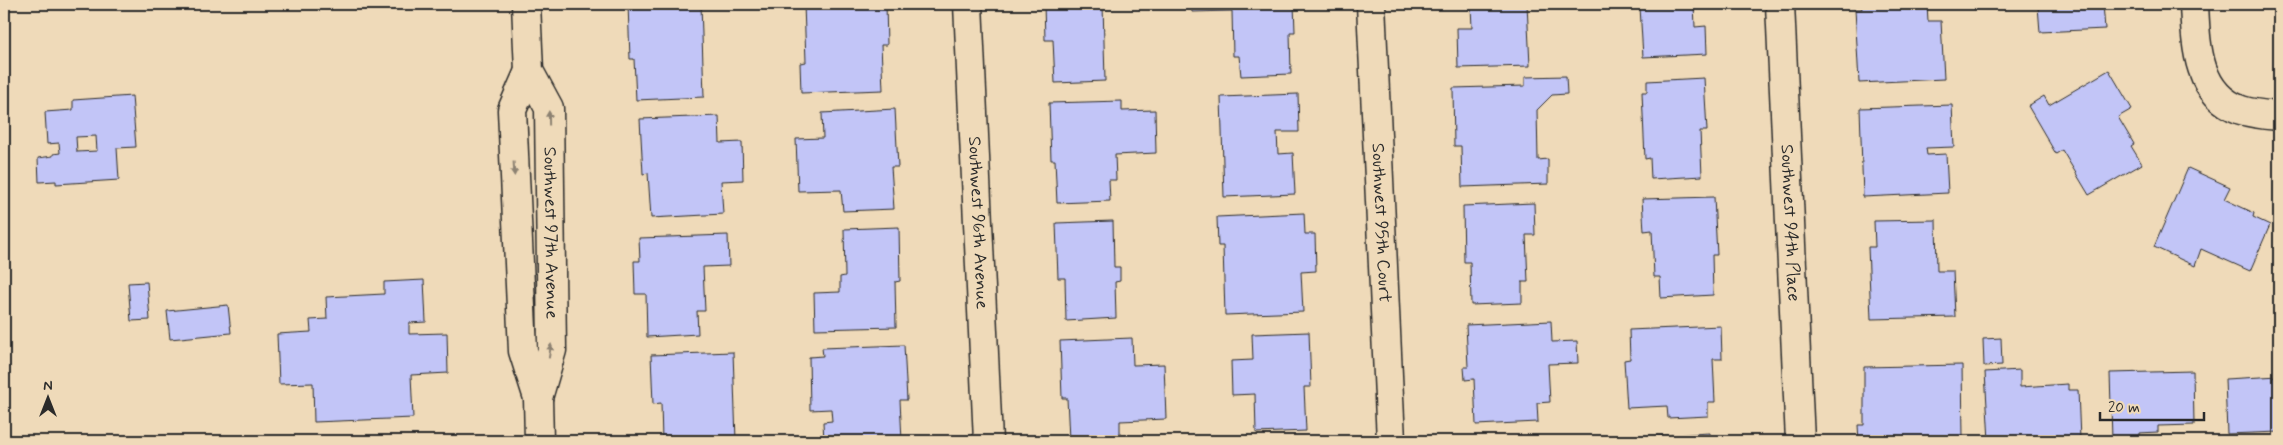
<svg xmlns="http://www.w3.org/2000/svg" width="2283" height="445" viewBox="0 0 2283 445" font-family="Mynerve,sans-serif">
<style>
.building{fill:#c2c5f7;stroke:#2b2b2b;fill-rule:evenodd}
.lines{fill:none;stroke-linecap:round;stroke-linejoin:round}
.minor-casing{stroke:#2b2b2b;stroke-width:31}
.minor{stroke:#efdab9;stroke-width:28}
.oneway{fill:#8d8272}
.labels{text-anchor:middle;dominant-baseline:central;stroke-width:4;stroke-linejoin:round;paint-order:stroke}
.street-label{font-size:18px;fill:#2b2b2b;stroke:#efdab9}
</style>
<rect width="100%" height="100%" fill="#efdab9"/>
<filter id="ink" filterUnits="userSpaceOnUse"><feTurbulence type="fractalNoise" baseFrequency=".02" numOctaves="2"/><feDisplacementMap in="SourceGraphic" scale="10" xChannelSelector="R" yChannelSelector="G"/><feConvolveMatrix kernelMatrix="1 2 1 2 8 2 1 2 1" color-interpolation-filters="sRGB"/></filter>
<g filter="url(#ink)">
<g class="building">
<polygon points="628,4 701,4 704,97 636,100 634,59 630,59"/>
<polygon points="804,4 886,4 887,45 881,45 883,90 801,93 800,63 806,62"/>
<polygon points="1044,4 1103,4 1105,81 1055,83 1053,40 1045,40"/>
<polygon points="1191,4 1294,4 1295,32 1290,32 1291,74 1241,76 1239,56 1233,56 1232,11 1192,12"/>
<polygon points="1450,4 1527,4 1530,66 1458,68 1457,28 1472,28 1471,6 1450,7"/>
<polygon points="1607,4 1694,4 1695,27 1706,26 1707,54 1643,57 1640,7 1607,8"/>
<polygon points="1861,4 1927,4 1928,21 1941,21 1944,79 1859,83 1855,9 1862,9"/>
<polygon points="2022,4 2103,4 2105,29 2040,32 2038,6 2022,7"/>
<polygon points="2109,70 2132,109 2118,117 2134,144 2131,146 2142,164 2089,195 2062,150 2056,154 2028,106 2044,96 2049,105"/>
<polygon points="1566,76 1567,94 1552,95 1537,110 1538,160 1548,159 1548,184 1462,187 1461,146 1454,146 1453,88 1525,86 1525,77"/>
<polygon points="1704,78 1707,131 1700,131 1702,176 1651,179 1650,158 1645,159 1642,92 1647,92 1647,81"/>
<polygon points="1298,94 1299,132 1277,132 1278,154 1293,153 1295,194 1224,197 1221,97"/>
<path d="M132,96L136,147L117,148L119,180L56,184V181L39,182L38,158L53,156V154L60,153L59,143L47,144L45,112L73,110V100ZM96,136L97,151L77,152L76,137Z"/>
<polygon points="1122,101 1122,111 1155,110 1156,153 1115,155 1116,180 1109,180 1110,201 1057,203 1055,160 1051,160 1049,103"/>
<polygon points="1952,105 1954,147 1926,148 1927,155 1946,154 1948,193 1863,197 1860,108"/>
<polygon points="895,109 898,167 891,167 894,209 843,211 841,190 798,191 796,139 823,138 822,113"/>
<polygon points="719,116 720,143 742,142 743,180 721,181 723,214 651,218 648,173 643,174 640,119"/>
<polygon points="2188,168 2230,187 2224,199 2254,213 2253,217 2270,225 2250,271 2201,249 2195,266 2154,247"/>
<polygon points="1714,197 1717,255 1712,255 1713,295 1661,298 1660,277 1654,277 1652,230 1644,231 1642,199"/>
<polygon points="1534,203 1535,235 1526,235 1528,282 1522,282 1522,303 1471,305 1470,262 1464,262 1463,206"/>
<polygon points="1304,213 1305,234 1315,234 1316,271 1301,272 1303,312 1225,315 1223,246 1218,246 1217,217"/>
<polygon points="1936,220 1937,271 1953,271 1955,317 1871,319 1868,247 1875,247 1874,221"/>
<polygon points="1113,221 1114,267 1120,267 1120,281 1115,282 1116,318 1066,321 1065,278 1058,278 1056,223"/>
<polygon points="899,227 900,281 895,282 896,327 815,329 814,293 840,292 840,277 845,276 844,229"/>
<polygon points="728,235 729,266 703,267 705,311 697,311 698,334 647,337 646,294 635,294 634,261 640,261 639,238"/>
<polygon points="424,280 426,322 409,323 409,334 447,333 448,373 411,375 413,418 314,422 313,383 279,384 277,334 311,332 310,320 327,319 326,297 384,294 384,282"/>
<polygon points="147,282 150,320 131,321 128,283"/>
<polygon points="228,305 231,333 170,339 167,311"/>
<polygon points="1551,321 1552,342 1577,341 1578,363 1548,364 1550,402 1537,403 1538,422 1476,425 1474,379 1465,380 1464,367 1468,367 1466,325"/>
<polygon points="1721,326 1722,359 1713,359 1715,402 1708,402 1708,416 1668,418 1667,406 1627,408 1624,360 1630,359 1629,330"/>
<polygon points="1309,332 1311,387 1304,387 1306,431 1256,433 1255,394 1232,395 1231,361 1253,360 1252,334"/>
<polygon points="1132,338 1133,365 1164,364 1166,419 1120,421 1120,438 1069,440 1067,398 1062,398 1060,341"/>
<polygon points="2001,338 2002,365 1984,366 1983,339"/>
<polygon points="904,345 907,400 900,400 902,441 824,441 823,422 832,421 831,409 810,410 809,357 823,356 822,348"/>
<polygon points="733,352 736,441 662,441 661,403 653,404 651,355"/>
<polygon points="1962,365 1963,437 1905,438 1905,441 1859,441 1858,425 1864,425 1864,367"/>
<polygon points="2020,370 2020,387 2068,384 2068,390 2078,390 2080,440 1989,441 1985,372"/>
<polygon points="2193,371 2194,425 2158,426 2158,432 2139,433 2139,438 2112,439 2110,373"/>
<polygon points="2279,376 2279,432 2227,434 2225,379"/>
<polygon points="1710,433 1710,441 1636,441 1636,437"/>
</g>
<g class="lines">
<defs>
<g id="minor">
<path id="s1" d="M526,4L529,71L549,108L552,350L538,398"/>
<path id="s2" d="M968,4L988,441"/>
<path id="s3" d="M1371,4L1391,441"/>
<path id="s4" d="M1780,4L1800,441"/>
<path d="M2194,4C2196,43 2196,94 2241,110C2253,114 2267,115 2279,116"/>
<polyline points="529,71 512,110 523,351 538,398 539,441"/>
</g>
</defs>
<use href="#minor" class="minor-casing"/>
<use href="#minor" class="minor"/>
</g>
<defs><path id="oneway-solid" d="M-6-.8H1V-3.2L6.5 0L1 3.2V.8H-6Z" transform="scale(1.25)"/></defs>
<g class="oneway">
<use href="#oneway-solid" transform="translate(549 118) rotate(-91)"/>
<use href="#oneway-solid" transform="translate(514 169) rotate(87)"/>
<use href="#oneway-solid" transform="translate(550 351) rotate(-81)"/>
</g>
</g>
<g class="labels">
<g class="street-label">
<text stroke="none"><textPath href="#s3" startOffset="219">Southwest 95th Court</textPath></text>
<text stroke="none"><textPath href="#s4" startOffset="219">Southwest 94th Place</textPath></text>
<text stroke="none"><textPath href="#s2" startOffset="219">Southwest 96th Avenue</textPath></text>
<text stroke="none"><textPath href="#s1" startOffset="234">Southwest 97th Avenue</textPath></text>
</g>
</g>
<rect width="2283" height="445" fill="none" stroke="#efdab9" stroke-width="20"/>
<rect x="10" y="10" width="2263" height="425" fill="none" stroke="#2b2b2b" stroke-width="2" filter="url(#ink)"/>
<g transform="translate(48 398)" stroke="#efdab9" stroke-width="4" paint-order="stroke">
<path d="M0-4L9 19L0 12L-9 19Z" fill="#2b2b2b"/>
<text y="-8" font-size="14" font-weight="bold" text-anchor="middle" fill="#2b2b2b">N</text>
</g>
<path d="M2100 412v8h104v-8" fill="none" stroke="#2b2b2b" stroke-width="2.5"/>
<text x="2108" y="412" font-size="15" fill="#2b2b2b" stroke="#efdab9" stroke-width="4" paint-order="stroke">20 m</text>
</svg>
